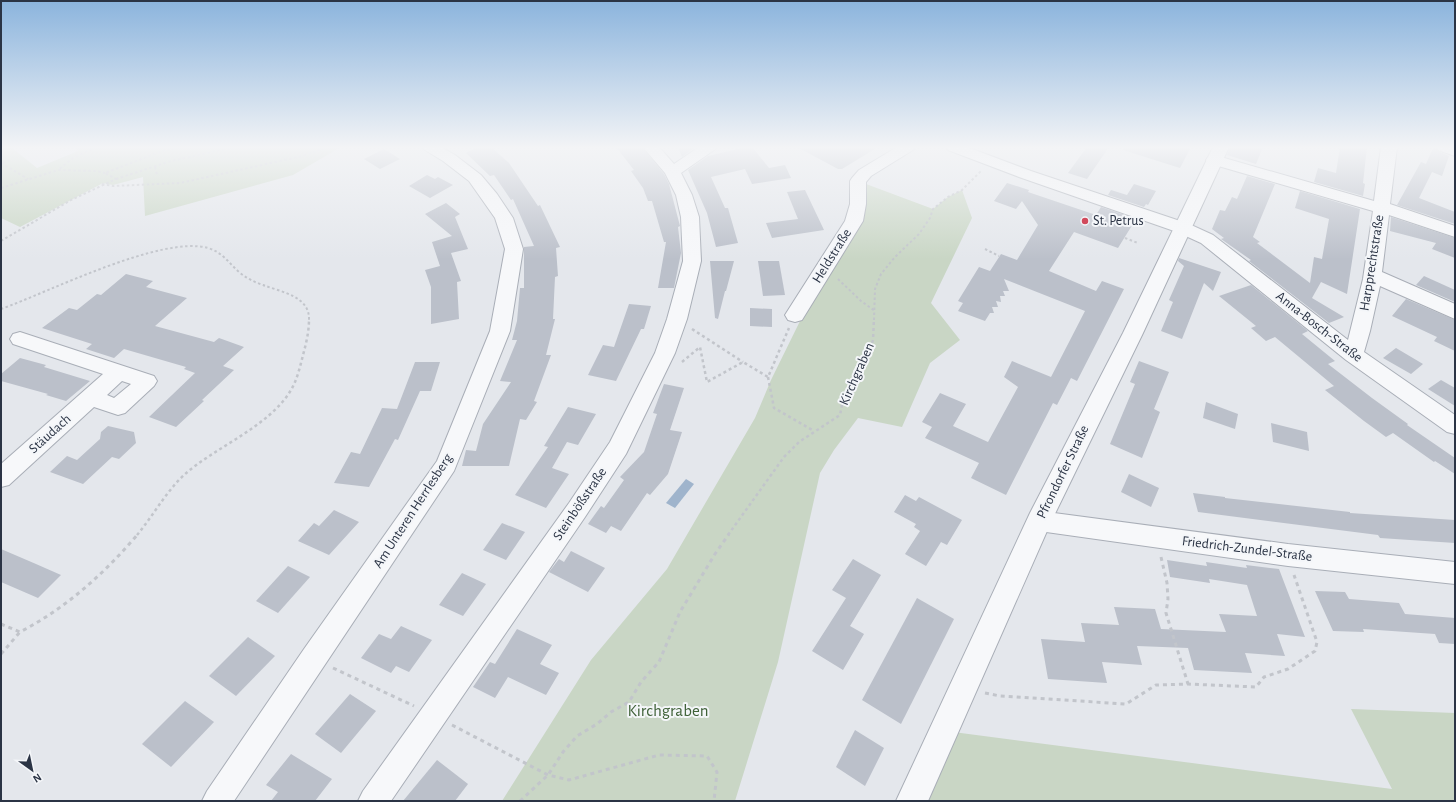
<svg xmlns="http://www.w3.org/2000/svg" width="1456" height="802" viewBox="0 0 1456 802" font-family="'Alegreya Sans',sans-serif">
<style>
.green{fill:#c9d6c5}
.water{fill:#9fb4cc}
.building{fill:#bbc0ca}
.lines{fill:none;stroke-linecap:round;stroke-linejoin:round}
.minor-casing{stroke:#a9aeb7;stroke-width:2}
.tertiary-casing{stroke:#a9aeb7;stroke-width:2}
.path-far2{stroke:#c2c5cb;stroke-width:2;stroke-dasharray:2.5 2.5;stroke-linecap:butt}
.path-far1{stroke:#c2c5cb;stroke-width:2.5;stroke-dasharray:3 3;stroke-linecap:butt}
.path{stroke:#c2c5cb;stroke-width:3;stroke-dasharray:4 4;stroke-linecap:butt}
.minor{fill:#f7f8fa;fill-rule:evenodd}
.tertiary{fill:#f7f8fa;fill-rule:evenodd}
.poi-dot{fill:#d1495b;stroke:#f4f6f9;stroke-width:1.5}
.labels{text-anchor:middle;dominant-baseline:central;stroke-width:4;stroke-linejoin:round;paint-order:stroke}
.poi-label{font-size:14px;fill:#2b3445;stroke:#f4f6f9;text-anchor:start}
.street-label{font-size:14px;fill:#2b3445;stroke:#f4f6f9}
.near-park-label{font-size:17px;fill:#3f6138;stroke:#f4f6f9}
</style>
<rect width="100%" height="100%" fill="#e4e7ec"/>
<g class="green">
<polygon points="8,147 11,147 37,168 78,151 75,147 341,147 293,175 145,216 143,177 113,185 103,183 20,227 1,218 1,149"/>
<polygon points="858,181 933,209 948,197 962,190 972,218 931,303 960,340 930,363 902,427 858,418 834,450 820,473 778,662 735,801 502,801 591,660 667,569 755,418 771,380 802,317 845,237"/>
<polygon points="1351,709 1455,713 1455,801 909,801 938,730 1392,789"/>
</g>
<polygon class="water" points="686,479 694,484 675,508 666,503"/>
<g class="building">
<polygon points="477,147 491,147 509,163 538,206 540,205 560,247 556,248 558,276 555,277 553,319 555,319 546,355 551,355 534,401 537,402 526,420 520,419 509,466 462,466 466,450 476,451 483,424 511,382 500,381 517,340 512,340 517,321 520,288 524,288 524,247 534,246 513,199 511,200 494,175 490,176 466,153"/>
<polygon points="616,147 642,147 664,174 669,184 680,226 678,227 681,253 674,288 658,288 666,242 664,242 652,201 648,201 643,188 631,171 634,170"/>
<polygon points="678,147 693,147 694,148 682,157"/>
<polygon points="746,147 752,147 769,168 785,165 791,178 752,184 745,169 711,177 725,208 728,208 738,243 716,247 707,213 688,170 708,156"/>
<polygon points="797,147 878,147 842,169 838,169"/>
<polygon points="1087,147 1109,147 1087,179 1068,173"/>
<polygon points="1123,147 1191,147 1180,168 1123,150"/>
<polygon points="1230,147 1263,147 1256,164 1227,155"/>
<polygon points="1340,147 1367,147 1363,183 1365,184 1363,196 1314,182 1318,168 1336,173"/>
<polygon points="1433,148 1438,151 1449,156 1442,176 1432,172 1419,198 1455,212 1455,224 1397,205 1421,162 1426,164"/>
<polygon points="384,149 400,159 380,169 364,159"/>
<polygon points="427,175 435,179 438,177 453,185 430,198 409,186"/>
<polygon points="1247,176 1275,184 1253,237 1260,242 1257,243 1310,283 1314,257 1322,259 1329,219 1295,208 1300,191 1360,209 1347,294 1321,282 1312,298 1344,317 1329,323 1249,261 1251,260 1221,239 1224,238 1212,229 1220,210 1225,211 1232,197 1237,199"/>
<polygon points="1007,183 1029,190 1028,192 1096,215 1101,207 1136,219 1118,248 1074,232 1049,271 1096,291 1102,281 1124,289 1077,381 1071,378 1057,405 1053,403 1006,495 971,478 979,463 925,438 932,427 922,422 940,393 966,404 953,426 988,442 1018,387 1004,377 1012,361 1051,377 1085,311 1004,279 1009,291 1003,291 1005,296 1000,296 1001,302 996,301 998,307 992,307 994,313 990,313 985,321 958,311 963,303 958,301 979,267 990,271 1001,254 1017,260 1038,225 1022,201 1016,209 994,201"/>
<polygon points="1134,184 1156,191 1148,205 1146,204 1144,207 1108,195 1111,190 1127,195"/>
<polygon points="805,190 824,230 772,238 766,223 798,219 787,192"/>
<polygon points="446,203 460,214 455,217 468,249 451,253 461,281 457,282 459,319 431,324 431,287 425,270 440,266 432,242 452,236 425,214"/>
<polygon points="1391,217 1455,238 1455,258 1432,249 1436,243 1390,231"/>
<polygon points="1179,258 1221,272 1213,291 1204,283 1182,339 1161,331 1173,302 1169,300 1184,266 1178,261"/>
<polygon points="710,261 734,261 726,291 725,291 718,319 715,318"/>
<polygon points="758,261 779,261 785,295 763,296"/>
<polygon points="126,274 153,281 146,287 187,298 155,326 214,342 219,338 244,347 223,366 234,370 202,400 204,401 176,427 149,417 195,373 184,369 186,367 124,349 114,358 86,349 92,344 42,328 69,308 77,310 97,294 101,295"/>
<polygon points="1424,276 1455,290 1455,302 1416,285"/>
<polygon points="1251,285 1308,331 1302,334 1335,361 1328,364 1372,398 1408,424 1407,425 1455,458 1455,474 1435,461 1434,462 1393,433 1386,437 1364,421 1325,390 1334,386 1275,337 1266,341 1251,328 1256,326 1219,296"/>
<polygon points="1406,299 1455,320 1455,351 1434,341 1437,337 1392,316"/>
<polygon points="629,304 651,306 644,329 641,329 616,381 588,375 603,345 614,347"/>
<polygon points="750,308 772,309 772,327 750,326"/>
<polygon points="1396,348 1423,364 1411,374 1383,358"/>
<polygon points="20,358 46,365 44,367 90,381 66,401 46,395 48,394 1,381 1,374"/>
<polygon points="1139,361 1169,372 1154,409 1160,412 1142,458 1110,444 1135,384 1130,382"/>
<polygon points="415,362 440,362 431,391 420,391 398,440 395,439 369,487 334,483 351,452 360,454 382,408 397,409"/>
<polygon points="1441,380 1455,388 1455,406 1428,389"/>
<polygon points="664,384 684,388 670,430 682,432 668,474 650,495 647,493 621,531 611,526 606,533 588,524 601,506 604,508 624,480 620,477 644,452 657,414 653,413"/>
<polygon points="1206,402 1238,414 1235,429 1203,418"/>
<polygon points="568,407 596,414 578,445 567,442 552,468 569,474 546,508 515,495 548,447 544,446"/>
<polygon points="1271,423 1307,432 1309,451 1273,442"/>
<polygon points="108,426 134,432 136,443 119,459 112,457 83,484 50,472 67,456 77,460 100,439 101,432"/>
<polygon points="1129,474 1159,488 1151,507 1121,492"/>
<polygon points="1193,493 1225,497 1225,498 1350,512 1350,513 1455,520 1455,543 1380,538 1378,535 1198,512"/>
<polygon points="905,495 916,501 919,497 962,520 947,545 941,542 926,566 905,554 920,531 914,527 916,524 894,512"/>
<polygon points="334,510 359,522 329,555 298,541 314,523 319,526"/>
<polygon points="502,523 525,532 506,560 483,550"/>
<polygon points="1,549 36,564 61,575 38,598 1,582"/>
<polygon points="571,551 605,568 588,592 549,572 559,559 564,562"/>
<polygon points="853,559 881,575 850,626 864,634 843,670 812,651 846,598 832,590"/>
<polygon points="1167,560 1207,566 1206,562 1247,568 1246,565 1279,569 1305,637 1277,634 1285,656 1245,653 1252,673 1194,670 1188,648 1137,646 1142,665 1102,662 1107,683 1048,679 1041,639 1085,642 1081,623 1119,625 1114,607 1155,609 1161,629 1226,632 1219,614 1257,616 1247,585 1209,579 1210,583 1170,577"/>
<polygon points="288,566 310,577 278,613 256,601"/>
<polygon points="462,573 486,584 463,616 439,605"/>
<polygon points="1315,591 1345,592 1349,599 1399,603 1405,614 1455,618 1455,644 1439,643 1435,634 1363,629 1364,632 1333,631"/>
<polygon points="917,598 954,619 901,724 862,700"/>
<polygon points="401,626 432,640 409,672 396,666 391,673 361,658 379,634 391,639"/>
<polygon points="517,629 552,645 540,664 559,673 546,695 508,677 495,698 473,687 490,662 495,664"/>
<polygon points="248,637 275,656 236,696 209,676"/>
<polygon points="350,694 376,711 341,753 315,734"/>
<polygon points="185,701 214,722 171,767 142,744"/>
<polygon points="855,730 884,748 865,786 836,767"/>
<polygon points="291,754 332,779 315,801 271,801 278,792 266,785"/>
<polygon points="437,760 468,784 455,801 403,801"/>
</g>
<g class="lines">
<defs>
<g id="minor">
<polygon points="422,147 441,147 455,155 481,175 497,194 513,218 523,249 510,331 454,471 234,801 202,801 207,791 304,649 437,461 490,331 505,249 495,218 469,181 443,161 425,150"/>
<polygon points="643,147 659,147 674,164 699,147 717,147 714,150 681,173 692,195 699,217 701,261 687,319 675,353 626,454 585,517 391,801 358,801 363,791 569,503 610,442 655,353 667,319 683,261 681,217 676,195 665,173"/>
<polygon points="897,147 916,147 913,150 871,176 866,182 866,204 863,221 802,320 795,322 788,320 785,315 845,221 850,204 850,181 852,178 859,170"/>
<polygon points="945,147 967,147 1031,171 1189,224 1213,235 1348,340 1363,279 1373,211 1208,163 1206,160 1208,157 1214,155 1374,201 1381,147 1397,147 1390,204 1455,226 1455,237 1389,215 1382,272 1455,304 1455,319 1380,286 1370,331 1364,352 1455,415 1455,434 1447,432 1346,360 1201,243 1177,232 1019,177 948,150"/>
<polygon points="1435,147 1455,147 1455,156 1438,150"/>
<path d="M20,332L154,376L157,381L154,386L125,413L118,415L94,407L9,485L1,487V464L103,374L13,344L10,339L13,334ZM122,381L131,384L114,398L107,395Z"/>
<polygon points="1039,511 1288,544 1455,562 1455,584 1288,566 1039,531 1031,528 1027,521 1031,514"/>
</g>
<polygon id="tertiary" points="1213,147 1229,147 1143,333 1051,522 928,801 896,801 1030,513 1123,333"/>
</defs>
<use href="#minor" class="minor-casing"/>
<use href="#tertiary" class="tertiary-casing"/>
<g class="path-far2">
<polyline points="96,147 73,158 58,170 97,171 105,173"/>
<polyline points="1,163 28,179"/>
<polyline points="3,163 12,159"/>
<polyline points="155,167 157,175"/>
<polyline points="116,179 171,161 234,147"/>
<polyline points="102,184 113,186 180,183 298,157 329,147"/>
<polyline points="1,188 58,170"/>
<polyline points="1125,238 1138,243"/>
<polyline points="1,241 71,200 116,179 105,173 162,151 180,147"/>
<polyline points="985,249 999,256"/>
<polyline points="838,279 861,301 875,311"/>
<path d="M1,309C49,292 161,235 208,248C222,252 229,263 239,272C246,278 254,282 263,285C281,292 310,296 309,320"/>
<polyline points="874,320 875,289 881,274 895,257 919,234 930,218 933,209 948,197 962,190 981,171"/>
</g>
<g class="path-far1">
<polyline points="692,329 743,362"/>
<polyline points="682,362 700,347 707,382 743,362 768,377 789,328"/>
<polyline points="768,377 774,408 814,431"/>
<path d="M137,535C153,516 165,493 184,475C215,447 269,427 291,390C297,380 300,367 303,355C306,344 309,332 309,319"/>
<polyline points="728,535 784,457 799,442 840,415 843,400 866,361 873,340 874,319"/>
</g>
<g class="path">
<polyline points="1161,557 1167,583 1168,599 1166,613 1188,684"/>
<path d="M1,624L20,632C66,608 104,574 138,534"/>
<polyline points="1,654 20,632"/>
<polyline points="333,668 414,706"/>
<polyline points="985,693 1000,696 1126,704 1156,685 1188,684 1256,687 1264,677 1288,669 1315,651 1317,642 1294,575"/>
<polyline points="452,725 548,775 569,780 659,755 707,756 717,772 714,801"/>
<polyline points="520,801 548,775 563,752 577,736 597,724 611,712 629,702 641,682 659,662 680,612 715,554 729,534"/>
</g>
<use href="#minor" class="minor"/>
<use href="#tertiary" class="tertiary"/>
</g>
<linearGradient id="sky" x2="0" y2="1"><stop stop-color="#8bb4dd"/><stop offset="0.57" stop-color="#f3f4f6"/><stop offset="1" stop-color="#f3f4f6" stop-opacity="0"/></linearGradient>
<rect width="1456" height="259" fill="url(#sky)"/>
<circle class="poi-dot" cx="1085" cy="221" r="4"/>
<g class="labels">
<g class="poi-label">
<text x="1093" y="221">St. Petrus</text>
</g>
<g class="street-label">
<text transform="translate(832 256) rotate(-58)">Heldstraße</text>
<text transform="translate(1372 263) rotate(-81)">Harpprechtstraße</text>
<text transform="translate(1319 327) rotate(38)">Anna-Bosch-Straße</text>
<text transform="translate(857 374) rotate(-66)">Kirchgraben</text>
<text transform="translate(50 434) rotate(-42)">Stäudach</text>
<text transform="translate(1063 472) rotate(-64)">Pfrondorfer Straße</text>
<text transform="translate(580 504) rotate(-56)">Steinbößstraße</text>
<text transform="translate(413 511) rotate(-57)">Am Unteren Herrlesberg</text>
<text transform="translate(1247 549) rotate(7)">Friedrich-Zundel-Straße</text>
</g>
<g class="near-park-label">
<text x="668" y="710">Kirchgraben</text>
</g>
</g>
<rect width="1456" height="802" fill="none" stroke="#2b3445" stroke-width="4"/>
<g transform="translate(32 770) rotate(147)" stroke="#f4f6f9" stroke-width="3" paint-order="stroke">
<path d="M0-3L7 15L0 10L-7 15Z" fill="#2b3445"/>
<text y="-6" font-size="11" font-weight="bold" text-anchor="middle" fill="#2b3445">N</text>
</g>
</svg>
